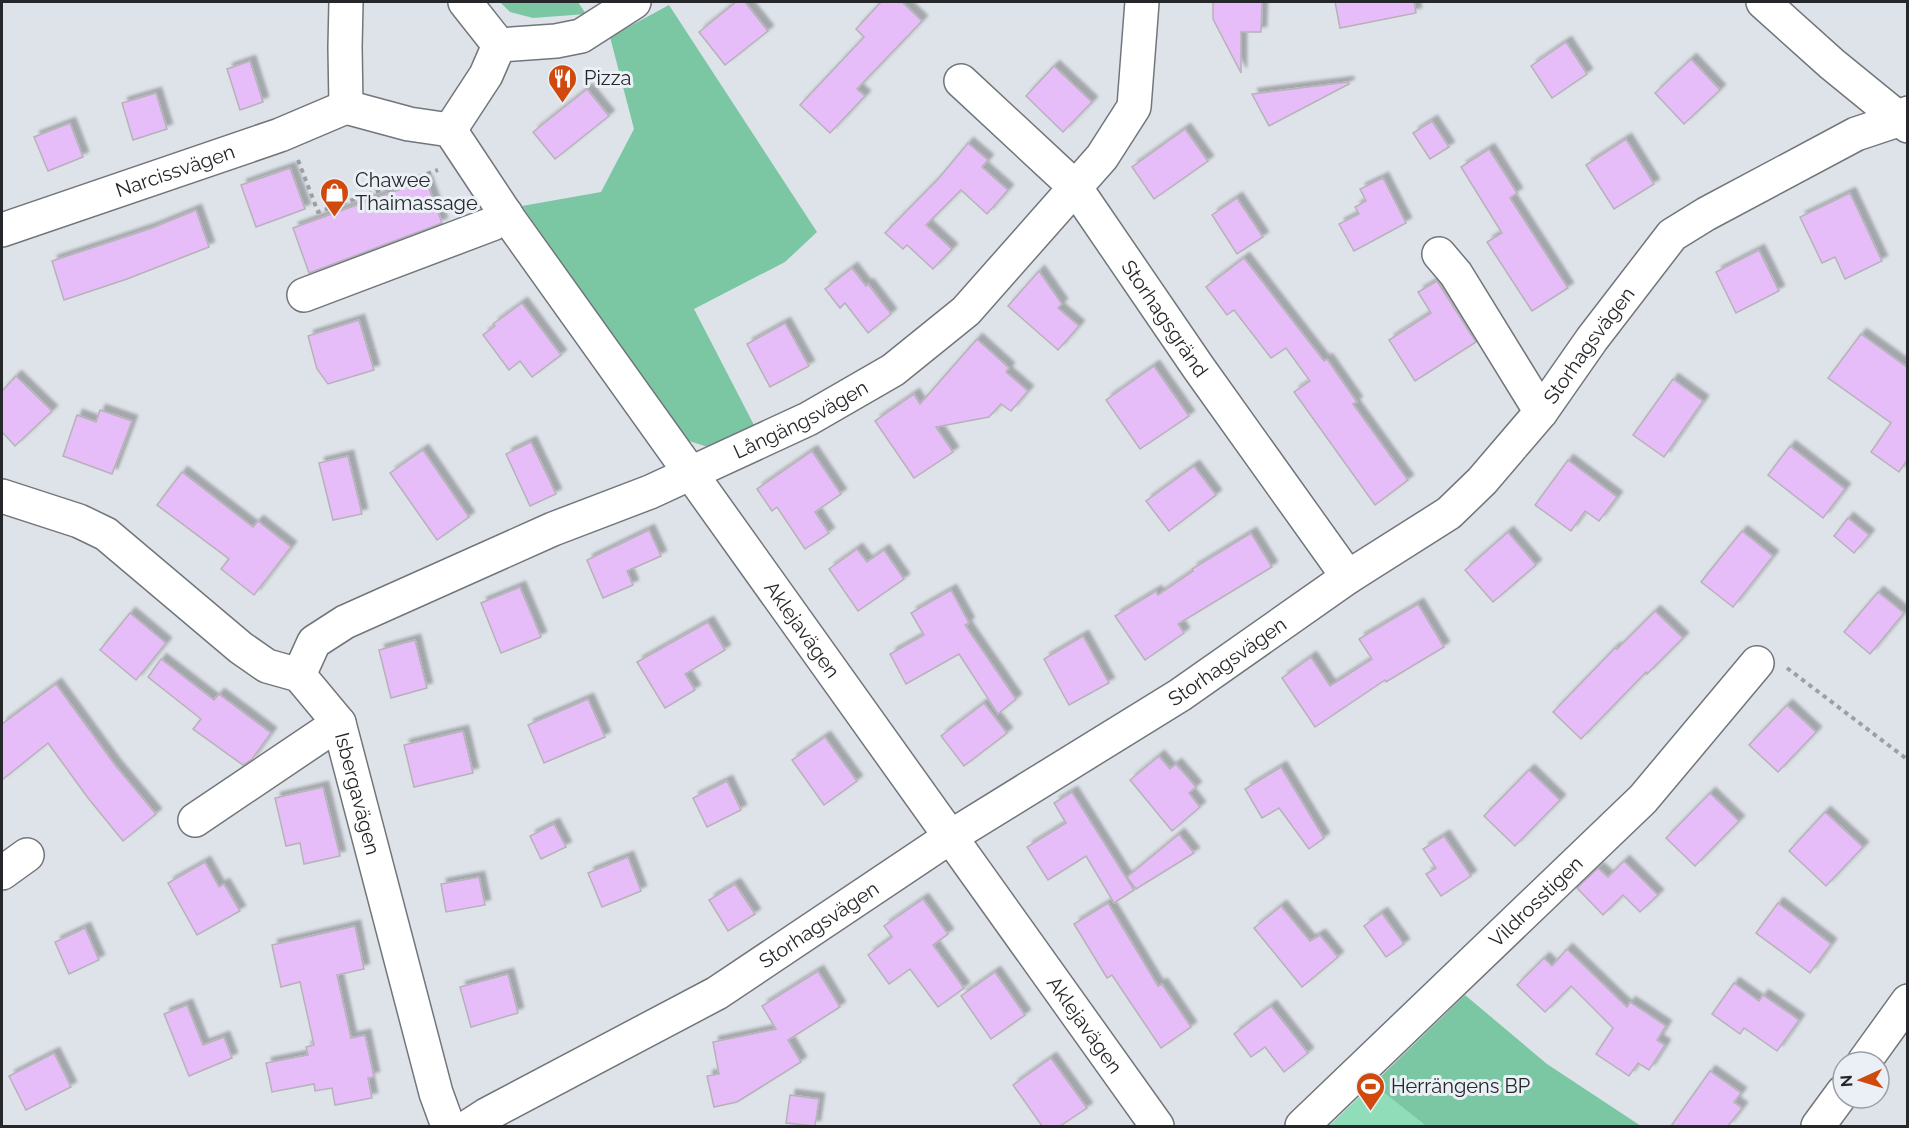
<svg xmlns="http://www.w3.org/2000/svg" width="1909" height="1128" viewBox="0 0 1909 1128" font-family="Raleway,sans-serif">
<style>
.green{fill:#90ddb9}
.forest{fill:#7bc7a4}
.building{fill:#e6bdf8;stroke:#b6b2b8;stroke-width:1.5;filter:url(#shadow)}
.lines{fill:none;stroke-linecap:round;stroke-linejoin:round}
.minor-casing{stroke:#71767b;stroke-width:36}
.path{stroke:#9ca0a5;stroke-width:4;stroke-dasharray:4.5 4.5;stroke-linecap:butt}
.minor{stroke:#fff;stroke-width:33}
.labels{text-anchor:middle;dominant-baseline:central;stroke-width:6;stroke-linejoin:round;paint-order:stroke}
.poi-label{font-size:20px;fill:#25272a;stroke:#ebf0f6;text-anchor:start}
.street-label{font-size:20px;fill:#25272a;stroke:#ebf0f6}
</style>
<defs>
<filter id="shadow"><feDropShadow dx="5.5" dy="-5.5" stdDeviation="1.5" flood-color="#0004"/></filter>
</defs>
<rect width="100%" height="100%" fill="#dee3e9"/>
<polygon class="green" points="1373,1084 1426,1126 1329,1126"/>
<g class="forest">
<polygon points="500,2 578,2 586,14 533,18 510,12"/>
<polygon points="669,5 817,232 785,262 694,309 754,425 711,448 686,440 522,206 601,192 634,129 610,37"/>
<polygon points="1465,995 1547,1064 1641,1126 1426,1126 1373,1084"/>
</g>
<g class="building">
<polygon points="736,2 745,2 768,31 725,65 699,32"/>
<polygon points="881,2 902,2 922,21 857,89 865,96 830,133 800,105 864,37 856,29"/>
<polygon points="1213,2 1262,2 1261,32 1241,32 1241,73 1213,19"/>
<polygon points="1335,2 1414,2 1416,13 1340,28"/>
<polygon points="1566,42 1587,74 1552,98 1531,66"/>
<polygon points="1691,59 1720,90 1684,124 1655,93"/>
<polygon points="250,61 263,102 240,110 227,69"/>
<polygon points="1054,66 1092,102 1063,132 1026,96"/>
<polygon points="1348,82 1349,84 1269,126 1252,94"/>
<polygon points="587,89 609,116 555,159 533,132"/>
<polygon points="156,93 167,129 133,140 122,103"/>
<polygon points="1432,121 1449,147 1430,159 1413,133"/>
<polygon points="70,123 83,157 48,171 34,137"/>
<polygon points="1185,129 1208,161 1154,199 1132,167"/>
<polygon points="1626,139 1654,184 1614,209 1586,165"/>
<polygon points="968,143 988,160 982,167 1008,190 987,214 961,190 926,225 952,249 933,269 907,245 903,249 885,233 939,178"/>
<polygon points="1489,149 1517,193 1510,198 1568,288 1532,311 1487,242 1502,233 1461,167"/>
<polygon points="290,168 305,209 256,227 241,185"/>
<polygon points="1383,178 1406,223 1354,251 1339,224 1359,214 1355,207 1366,201 1360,189"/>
<polygon points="426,180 442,223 309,273 293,228"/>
<polygon points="1850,193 1882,261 1845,279 1835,257 1822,263 1800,217"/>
<polygon points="1237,198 1263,237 1237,254 1212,215"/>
<polygon points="196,210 209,247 127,279 64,300 52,261 152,228"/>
<polygon points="1759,250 1779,291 1736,313 1716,272"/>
<polygon points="1244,258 1324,361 1327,359 1357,402 1353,404 1408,480 1375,505 1294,392 1310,381 1286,348 1271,358 1234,310 1227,315 1206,287"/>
<polygon points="852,268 866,286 868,284 891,314 868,333 845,303 840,308 825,289"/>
<polygon points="1039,271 1062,304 1058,308 1079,326 1058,350 1008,306"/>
<polygon points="1437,281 1476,342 1415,381 1389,340 1431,313 1418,292"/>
<polygon points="522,303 561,355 532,377 520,361 509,370 483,335 495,326 493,324"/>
<polygon points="359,320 374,370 328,384 317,369 308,336"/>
<polygon points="785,323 809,366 770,387 747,344"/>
<polygon points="1861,334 1908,368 1908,459 1899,472 1871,452 1891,423 1828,378"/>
<polygon points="977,339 1009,368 1006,372 1028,391 1011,411 1001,404 989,417 936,427 953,452 914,478 875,421 914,394 920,404"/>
<polygon points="1154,366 1189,416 1140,449 1106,400"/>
<polygon points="16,376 52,411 15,446 2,432 2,391"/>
<polygon points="1673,379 1703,401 1664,457 1633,435"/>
<polygon points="100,410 132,421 112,474 63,456 77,415 96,422"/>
<polygon points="531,442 556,494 530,506 506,454"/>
<polygon points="1790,446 1845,489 1823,518 1768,475"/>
<polygon points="423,450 469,517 437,540 390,473"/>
<polygon points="812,451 841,494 815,512 829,533 805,549 777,507 772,511 757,489"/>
<polygon points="348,456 362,514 333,520 319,463"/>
<polygon points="1568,460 1617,497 1599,521 1585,511 1571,531 1535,505"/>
<polygon points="1194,466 1216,495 1169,531 1146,501"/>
<polygon points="182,472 253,527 258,521 291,547 254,595 221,569 229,559 157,505"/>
<polygon points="1848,518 1869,535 1854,553 1834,536"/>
<polygon points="649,530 661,556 627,571 633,585 603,598 587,560"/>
<polygon points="1742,531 1773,556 1733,607 1701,582"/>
<polygon points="1508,532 1536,565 1493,602 1465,570"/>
<polygon points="1251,533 1272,567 1178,624 1184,633 1145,660 1115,616 1156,591 1158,595 1193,571 1192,569"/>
<polygon points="857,549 867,562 884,550 904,579 858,611 829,569"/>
<polygon points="520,587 541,637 501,653 481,603"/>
<polygon points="951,590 969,623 965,625 1016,699 998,714 959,654 906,684 890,654 924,635 911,613"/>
<polygon points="1878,592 1904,613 1870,654 1844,632"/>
<polygon points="1418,604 1444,647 1386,682 1385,680 1315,727 1282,678 1311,657 1330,686 1372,659 1359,639"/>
<polygon points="1655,611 1683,638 1647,674 1646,672 1581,739 1553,712 1615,648 1617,649"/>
<polygon points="130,613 166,643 136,680 100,650"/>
<polygon points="708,622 725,650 685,674 695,690 665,708 637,662"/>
<polygon points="1083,636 1109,683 1069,705 1044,659"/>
<polygon points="415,640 427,688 391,698 379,650"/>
<polygon points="161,659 214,700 219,694 271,733 252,759 243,765 193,729 201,719 148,677"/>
<polygon points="56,684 115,765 156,814 123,841 88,798 48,743 2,780 2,724"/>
<polygon points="588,699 605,737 544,763 528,725"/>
<polygon points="984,703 1007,733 964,766 941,736"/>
<polygon points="1787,705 1816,732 1778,772 1749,745"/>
<polygon points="463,731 473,773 414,787 404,745"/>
<polygon points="825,737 857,781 824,805 792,760"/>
<polygon points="1159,756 1170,769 1176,764 1196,787 1189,793 1200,807 1172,831 1130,780"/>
<polygon points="1281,767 1324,838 1309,849 1279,808 1262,818 1245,789"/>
<polygon points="1529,770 1560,800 1515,846 1484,816"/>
<polygon points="727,781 741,810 707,827 693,798"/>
<polygon points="323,787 340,856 304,864 300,843 286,846 275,798"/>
<polygon points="1072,792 1134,890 1114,903 1086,856 1048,880 1027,847 1066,823 1054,803"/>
<polygon points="1710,793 1739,821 1695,866 1666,838"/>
<polygon points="1825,812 1863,847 1826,886 1789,851"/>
<polygon points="554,824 566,847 541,859 530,836"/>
<polygon points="1179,834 1194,853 1136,889 1127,877"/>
<polygon points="1444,836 1471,876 1441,896 1426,874 1436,868 1423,849"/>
<polygon points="628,857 641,891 602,907 588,873"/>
<polygon points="1624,861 1658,895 1640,912 1623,895 1603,915 1577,888 1598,868 1608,877"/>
<polygon points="205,862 219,887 224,884 240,911 197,935 168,883"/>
<polygon points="479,877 485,905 446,912 441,884"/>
<polygon points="735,884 755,914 728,931 709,900"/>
<polygon points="923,899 948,934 933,945 964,988 938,1007 910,969 889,984 868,955 892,937 884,926"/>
<polygon points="1108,903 1158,986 1162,984 1191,1027 1161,1048 1112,975 1107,978 1074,924"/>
<polygon points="1778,903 1831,944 1810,973 1756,933"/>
<polygon points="1281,906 1310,941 1320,935 1338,957 1302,987 1254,928"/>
<polygon points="1382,913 1404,944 1386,957 1364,926"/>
<polygon points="355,926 364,969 337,975 351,1038 365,1035 374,1077 368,1078 372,1098 335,1105 332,1088 315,1091 314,1084 272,1092 266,1063 308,1055 306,1047 314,1045 300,982 281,987 272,945"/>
<polygon points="85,928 99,960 69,974 55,942"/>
<polygon points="1567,949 1627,1007 1630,1002 1666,1026 1657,1040 1665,1045 1649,1070 1638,1063 1629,1076 1596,1054 1613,1028 1571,986 1545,1012 1517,985 1544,958 1552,966"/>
<polygon points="818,971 840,1007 788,1040 801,1062 737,1102 714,1107 707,1076 719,1074 713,1042 776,1029 762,1006"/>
<polygon points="995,972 1025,1015 991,1039 961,996"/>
<polygon points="508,974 518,1013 471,1027 460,987"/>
<polygon points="1734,983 1759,1001 1763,995 1799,1020 1777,1051 1744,1028 1740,1034 1712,1014"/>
<polygon points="187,1005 203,1045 224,1037 232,1058 189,1076 164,1014"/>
<polygon points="1271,1006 1308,1053 1284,1072 1265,1047 1251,1057 1234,1034"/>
<polygon points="54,1053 71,1087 26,1110 9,1076"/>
<polygon points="1051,1058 1087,1108 1060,1126 1042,1126 1013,1085"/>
<polygon points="1710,1071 1741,1093 1734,1102 1742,1108 1728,1126 1671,1126"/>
<polygon points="790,1095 819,1099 815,1126 786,1123"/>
</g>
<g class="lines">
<defs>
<g id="minor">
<polyline points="465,2 499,45"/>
<polyline points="1763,2 1832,64 1908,126"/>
<polyline points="499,45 556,41 581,36 634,2"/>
<path id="s1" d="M961,81L1075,187L1198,367L1348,577"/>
<path id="s2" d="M346,107L409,124L450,130L509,219L1157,1126"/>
<polyline points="346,107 345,47 346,2"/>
<polyline points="450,130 486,75 499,45"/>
<path id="s3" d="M2,230L280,135L346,107"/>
<polyline points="1439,254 1456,274 1541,412"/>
<polyline points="304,295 492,224 506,214"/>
<path id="s4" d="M2,496L79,521L106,534L241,648L267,666L299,675L339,723L436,1093L448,1126"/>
<path id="s5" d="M299,675L314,642L345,622L553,529L650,492L808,419L893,370L966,311L1102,157L1134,107L1142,2"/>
<polyline points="195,820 339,723"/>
<polyline points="2,873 27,855"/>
<polyline points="1864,1062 1908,1001"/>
<path id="s6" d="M469,1126L486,1115L717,993L950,837L1180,695L1348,577L1449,513L1482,481L1541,412L1592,339L1672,235L1706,214L1856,134L1898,120L1908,113"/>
<path id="s7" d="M1302,1126L1643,799L1757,663"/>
<polyline points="1818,1126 1843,1092"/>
</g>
</defs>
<use href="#minor" class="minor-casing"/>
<g class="path">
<polyline points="298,160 318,212 438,170"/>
<polyline points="1787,668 1908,760"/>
</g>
<use href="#minor" class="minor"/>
</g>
<defs>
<symbol id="restaurant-pin" viewBox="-11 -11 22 30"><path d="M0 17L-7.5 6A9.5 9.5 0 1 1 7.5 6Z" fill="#d04a0d" stroke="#ebf0f6"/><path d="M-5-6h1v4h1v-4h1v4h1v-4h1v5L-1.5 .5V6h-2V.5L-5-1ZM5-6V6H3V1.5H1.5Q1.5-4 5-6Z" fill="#fff"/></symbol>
<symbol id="shop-pin" viewBox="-11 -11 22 30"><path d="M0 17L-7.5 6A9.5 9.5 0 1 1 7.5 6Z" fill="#d04a0d" stroke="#ebf0f6"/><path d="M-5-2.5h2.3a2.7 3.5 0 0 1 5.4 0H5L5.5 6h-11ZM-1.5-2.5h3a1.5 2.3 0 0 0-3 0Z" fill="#fff"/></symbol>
<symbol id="stadium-pin" viewBox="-11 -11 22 30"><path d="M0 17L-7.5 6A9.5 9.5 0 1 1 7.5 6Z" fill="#d04a0d" stroke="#ebf0f6"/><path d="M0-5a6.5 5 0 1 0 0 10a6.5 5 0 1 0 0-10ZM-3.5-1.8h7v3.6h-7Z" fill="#fff"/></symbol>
</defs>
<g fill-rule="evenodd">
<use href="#restaurant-pin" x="546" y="62" width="33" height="45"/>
<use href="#shop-pin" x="318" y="176" width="33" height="45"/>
<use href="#stadium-pin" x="1354" y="1070" width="33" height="45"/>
</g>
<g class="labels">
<g class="poi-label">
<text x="584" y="78">Pizza</text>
<text x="355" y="180">Chawee<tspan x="355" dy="23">Thaimassage</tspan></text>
<text x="1391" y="1086">Herrängens BP</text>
</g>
<g class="street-label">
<text stroke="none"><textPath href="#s3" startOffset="183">Narcissvägen</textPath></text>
<text stroke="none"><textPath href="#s1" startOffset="315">Storhagsgränd</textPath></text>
<text stroke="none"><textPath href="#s6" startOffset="1376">Storhagsvägen</textPath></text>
<text stroke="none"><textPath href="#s5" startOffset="572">Långängsvägen</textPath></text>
<text stroke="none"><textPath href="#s2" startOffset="718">Aklejavägen</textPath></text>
<text stroke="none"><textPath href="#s6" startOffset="890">Storhagsvägen</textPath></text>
<text stroke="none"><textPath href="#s4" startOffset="488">Isbergavägen</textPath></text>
<text stroke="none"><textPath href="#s7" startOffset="324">Vildrosstigen</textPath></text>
<text stroke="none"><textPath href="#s6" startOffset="404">Storhagsvägen</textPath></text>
<text stroke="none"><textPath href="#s2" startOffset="1204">Aklejavägen</textPath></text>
</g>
</g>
<rect width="1909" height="1128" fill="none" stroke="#25272a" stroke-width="6"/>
<g transform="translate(1861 1080) rotate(266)"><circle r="28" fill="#ebf0f6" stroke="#9ca0a4" stroke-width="1.5"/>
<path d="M0-4.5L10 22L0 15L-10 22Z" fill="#d04a0d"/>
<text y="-9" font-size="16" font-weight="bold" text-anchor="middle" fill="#25272a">N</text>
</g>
</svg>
